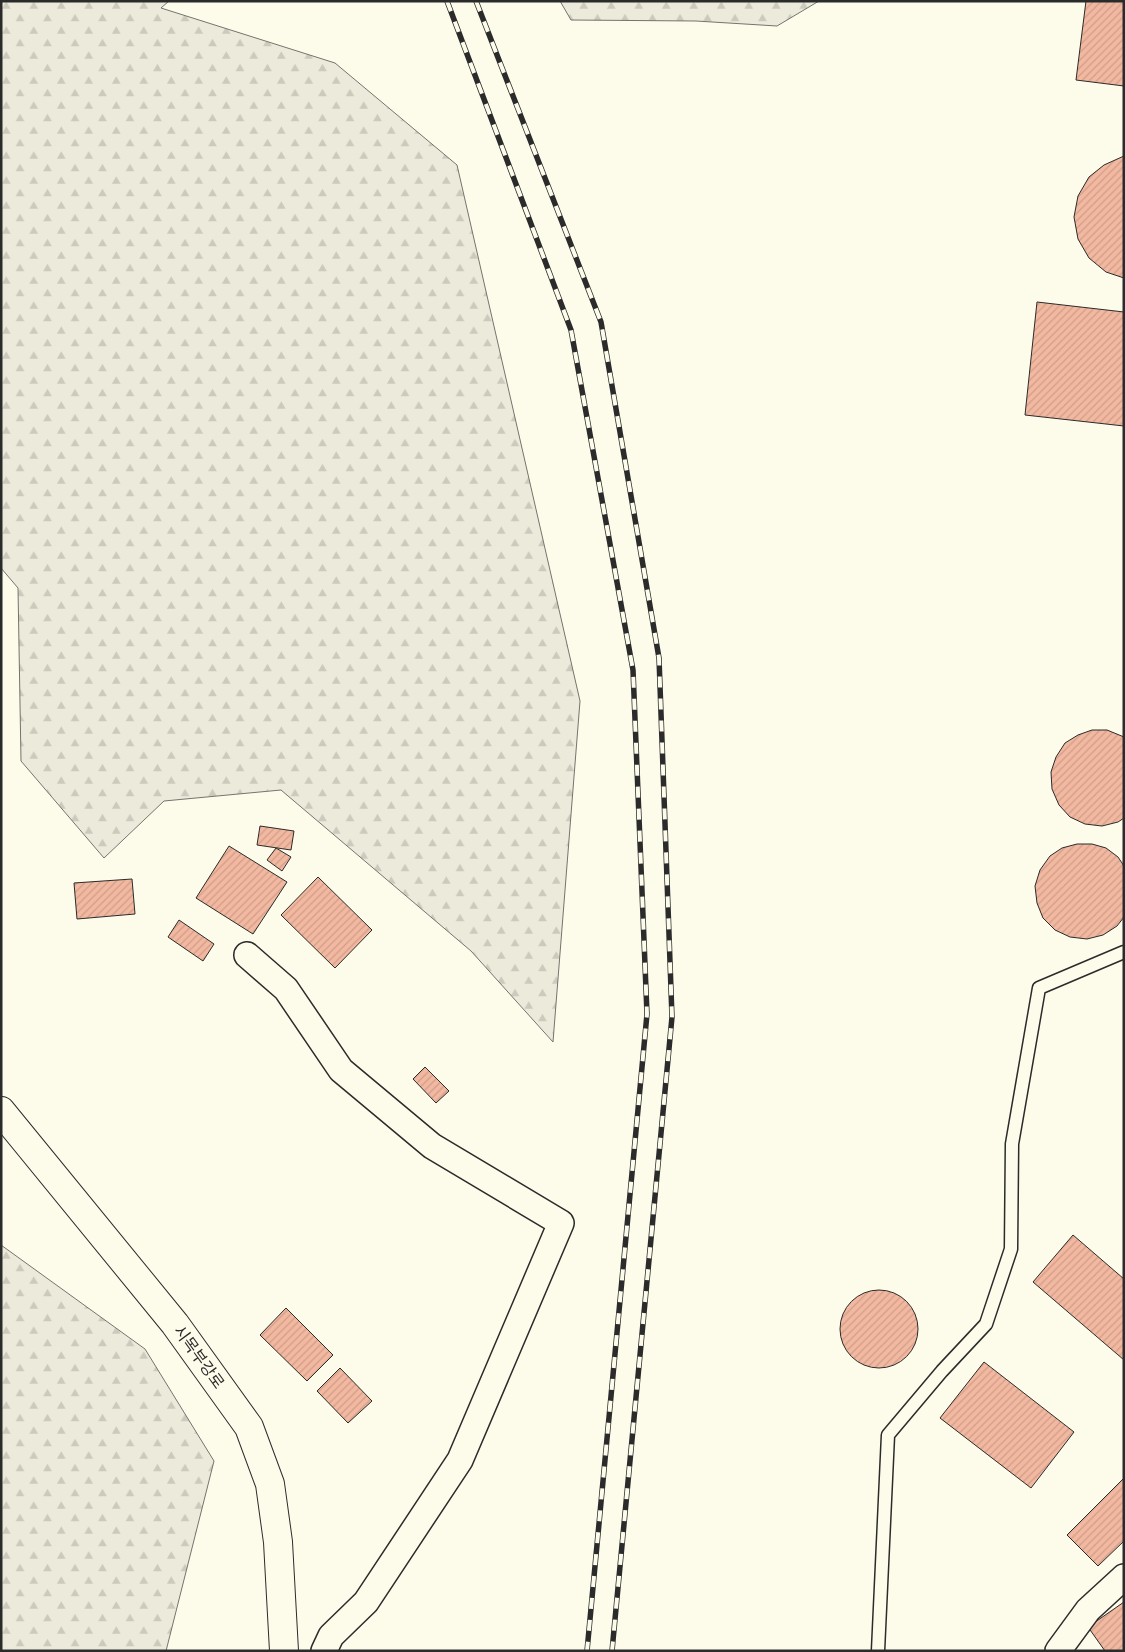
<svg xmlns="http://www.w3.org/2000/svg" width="1125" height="1652" viewBox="0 0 1125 1652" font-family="'Public Sans','Noto Sans KR',sans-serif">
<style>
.forest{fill:url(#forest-firs);stroke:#74746e}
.building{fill:url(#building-hatch);stroke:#2b2b2b}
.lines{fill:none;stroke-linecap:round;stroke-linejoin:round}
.lane-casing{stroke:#2b2b2b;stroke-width:15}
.street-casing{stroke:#2b2b2b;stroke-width:28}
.secondary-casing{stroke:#2b2b2b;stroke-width:30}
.lane{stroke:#fdfbea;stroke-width:12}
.street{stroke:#fdfbea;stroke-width:25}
.secondary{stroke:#fdfbea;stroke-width:28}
.rail-casing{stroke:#2b2b2b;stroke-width:5.5}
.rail{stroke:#fdfbea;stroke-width:4;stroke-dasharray:11;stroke-linecap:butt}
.labels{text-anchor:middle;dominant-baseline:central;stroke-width:4;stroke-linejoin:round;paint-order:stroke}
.street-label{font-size:16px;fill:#2b2b2b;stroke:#fdfbea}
</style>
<defs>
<pattern id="forest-firs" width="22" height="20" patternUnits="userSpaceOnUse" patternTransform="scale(1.25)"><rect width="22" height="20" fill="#ecebdb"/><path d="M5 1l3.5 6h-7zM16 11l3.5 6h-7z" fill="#cbcabc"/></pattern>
<pattern id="building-hatch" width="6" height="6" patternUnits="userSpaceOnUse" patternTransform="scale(1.25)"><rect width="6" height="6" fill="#f2b8a0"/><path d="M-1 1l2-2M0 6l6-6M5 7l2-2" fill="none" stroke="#d09e8a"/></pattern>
</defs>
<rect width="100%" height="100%" fill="#fdfbea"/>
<g class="forest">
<polygon points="1,1 169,1 161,8 335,63 457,165 580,701 553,1042 471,951 281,790 164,801 104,858 21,761 18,588 1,568"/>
<polygon points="560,1 819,1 777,26 696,21 571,20"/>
<polygon points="1,1245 145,1349 214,1461 166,1651 1,1651"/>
</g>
<g class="building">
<polygon points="1086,1 1124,1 1124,86 1076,80"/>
<polygon points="1124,156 1124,278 1106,272 1089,258 1078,239 1074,217 1078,196 1089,177 1104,165"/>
<polygon points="1037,302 1124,312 1124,426 1025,415"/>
<polygon points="1092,730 1107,730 1124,737 1124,818 1118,822 1102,826 1085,824 1070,817 1059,805 1052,789 1051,772 1056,757 1065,743 1078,735"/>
<polygon points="260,826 294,831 291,850 257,845"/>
<polygon points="1077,844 1092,844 1106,848 1118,857 1124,866 1124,917 1117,926 1103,935 1087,939 1070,937 1055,930 1043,918 1037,903 1035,886 1040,870 1050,856 1062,848"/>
<polygon points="229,846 287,882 253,934 196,898"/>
<polygon points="276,848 291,857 282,871 267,860"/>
<polygon points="318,877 372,930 335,968 281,915"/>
<polygon points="132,879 135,914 77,919 74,883"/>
<polygon points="179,920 214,944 203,961 168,937"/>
<polygon points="425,1067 449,1091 436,1103 413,1079"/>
<polygon points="1073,1235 1124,1279 1124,1360 1033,1282"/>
<circle cx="879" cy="1329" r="39"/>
<polygon points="286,1308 333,1355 307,1381 260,1335"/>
<polygon points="984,1362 1074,1432 1031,1488 940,1418"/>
<polygon points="340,1368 372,1401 348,1423 317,1391"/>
<polygon points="1124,1478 1124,1541 1098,1566 1067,1535"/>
<polygon points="1124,1602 1124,1651 1105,1651 1088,1627"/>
</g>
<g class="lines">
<defs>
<polyline id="lane" points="878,1651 888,1435 942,1371 986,1324 1011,1249 1012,1144 1039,988 1124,952"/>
<g id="street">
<polyline points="247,955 286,989 341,1070 432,1146 561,1223 460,1460 366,1602 331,1636 324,1651"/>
<polyline points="1058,1651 1088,1610 1124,1577"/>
</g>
<polyline id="secondary" points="1,1111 175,1324 249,1427 270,1484 278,1542 284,1651"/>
</defs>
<use href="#lane" class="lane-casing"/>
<use href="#street" class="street-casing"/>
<use href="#secondary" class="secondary-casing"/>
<use href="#lane" class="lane"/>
<use href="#street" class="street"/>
<use href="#secondary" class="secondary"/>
<defs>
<g id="rail">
<polyline points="447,1 571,330 633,670 647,1014 587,1651"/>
<polyline points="476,1 601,322 659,658 672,1017 612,1651"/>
</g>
</defs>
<use href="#rail" class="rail-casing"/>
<use href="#rail" class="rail"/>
</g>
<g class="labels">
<g class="street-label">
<text transform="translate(199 1357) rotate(54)">시목부강로</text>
</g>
</g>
<rect width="1125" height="1652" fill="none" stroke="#2b2b2b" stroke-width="5"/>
</svg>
